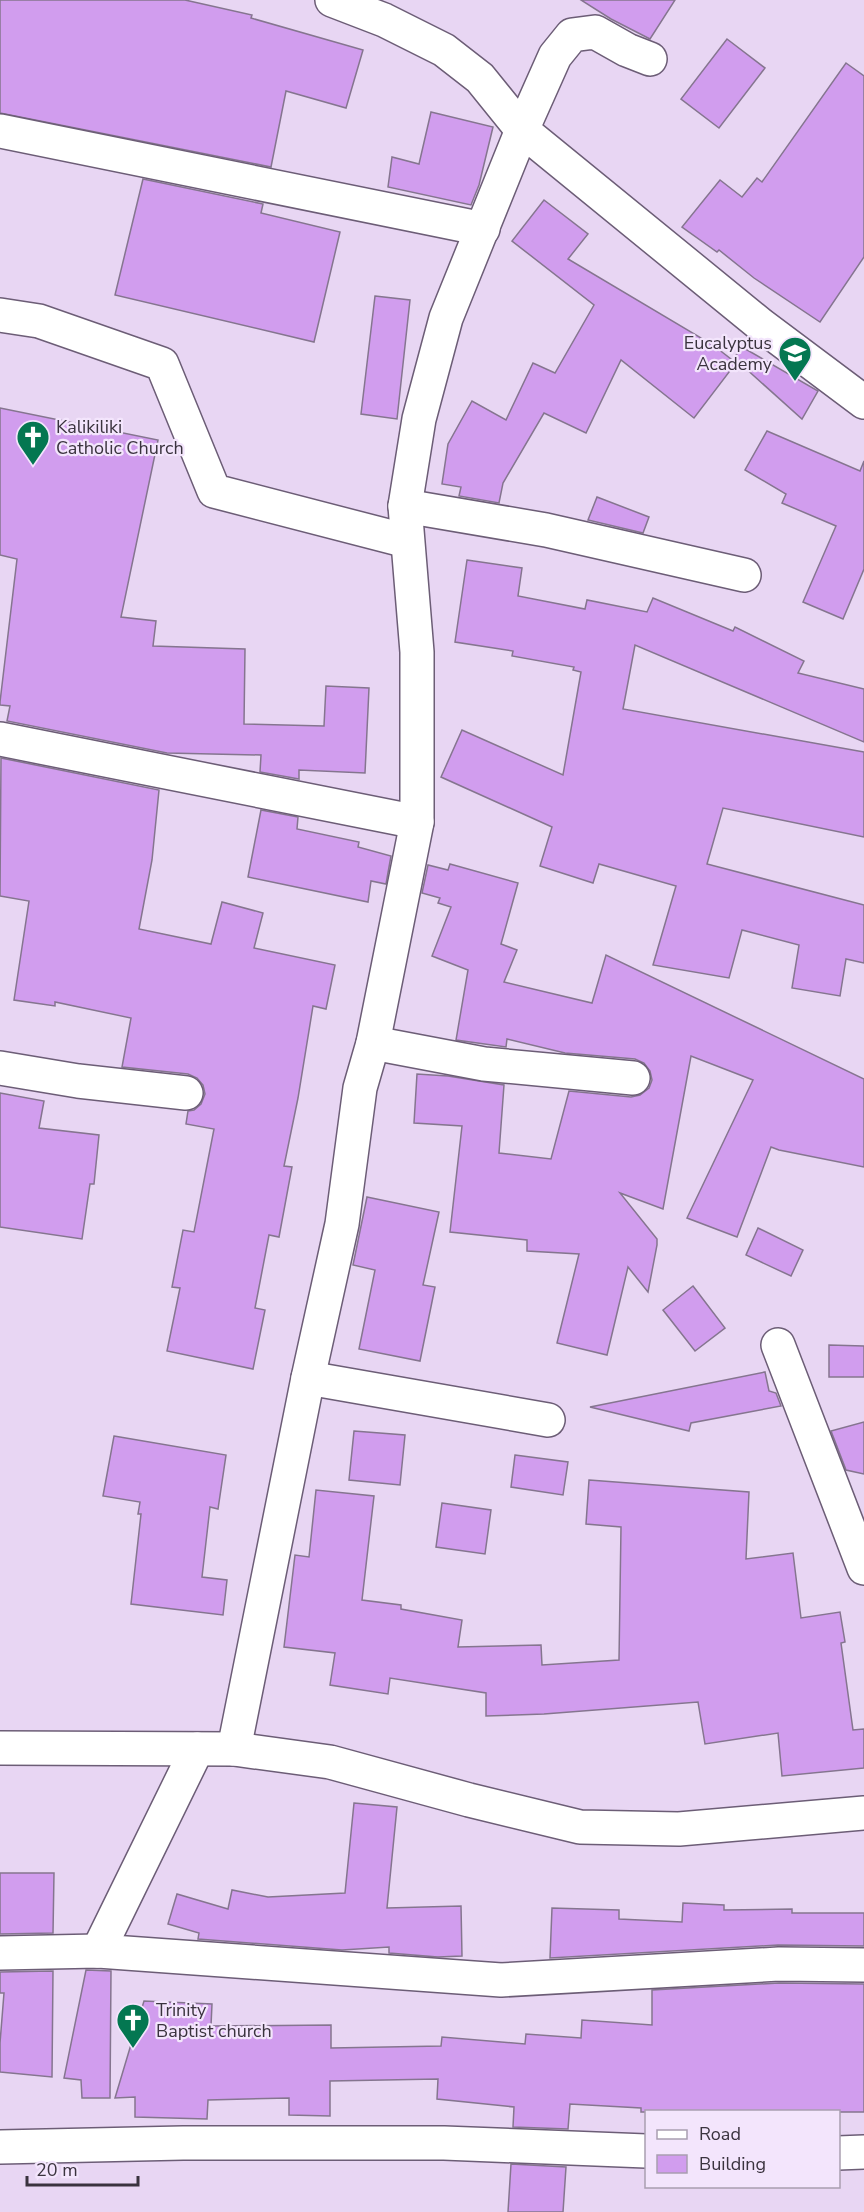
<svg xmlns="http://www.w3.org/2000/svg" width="864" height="2212" viewBox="0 0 864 2212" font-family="'Nunito Sans',sans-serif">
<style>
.building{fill:#d19dee;stroke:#85758f;stroke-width:1.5}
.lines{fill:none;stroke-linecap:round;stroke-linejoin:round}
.minor-casing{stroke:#6c5d76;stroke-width:36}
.minor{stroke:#fff;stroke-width:33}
.labels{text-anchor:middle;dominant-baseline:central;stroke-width:4.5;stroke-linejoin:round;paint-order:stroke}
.poi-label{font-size:18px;fill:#3a333e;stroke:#f3e5fc;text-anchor:start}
</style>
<rect width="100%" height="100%" fill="#e8d6f3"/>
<g class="building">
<polygon points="0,0 185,0 252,15 251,18 363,50 346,108 286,91 271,167 0,113"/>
<polygon points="581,0 675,0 650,39 611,19"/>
<polygon points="727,39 765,68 719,128 681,99"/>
<polygon points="846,63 864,76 864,257 820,322 754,278 719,250 717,252 682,227 720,180 742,197 757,178 762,182"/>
<polygon points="431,112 493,127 479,185 471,205 388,187 392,157 419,164"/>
<polygon points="143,179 263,204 261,213 340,232 314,342 115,295"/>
<polygon points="544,200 588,234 568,259 713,345 736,363 694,418 621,360 586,433 544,413 503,483 499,503 459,496 461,487 442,484 448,444 472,401 506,420 533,363 555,373 594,305 512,241"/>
<polygon points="375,296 410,300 397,419 361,414"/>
<polygon points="742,347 818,391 802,419 734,358"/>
<polygon points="0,408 158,440 121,617 156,621 153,646 245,649 244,724 324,726 326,686 369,688 365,773 299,770 299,779 260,772 261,755 167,753 7,721 10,706 0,705 0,702 17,559 0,555"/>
<polygon points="767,431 860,471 864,461 864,569 843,619 803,602 836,526 782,503 786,494 745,470"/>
<polygon points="597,497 649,517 643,533 588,520"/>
<polygon points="467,560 522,568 518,596 585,609 587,600 647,612 653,598 733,631 735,627 804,661 798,673 864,689 864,742 635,645 623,709 864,752 864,837 723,808 707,864 864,905 864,963 846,959 840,996 792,988 799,945 742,930 729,978 653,965 676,886 599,864 593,883 540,866 552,827 441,777 462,730 563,775 581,672 573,670 574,667 512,656 513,651 455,642"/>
<polygon points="1,758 159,790 152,860 139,929 211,944 222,902 263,913 254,948 335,965 326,1009 313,1006 298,1098 284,1166 292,1167 279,1237 269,1235 255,1308 265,1310 253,1369 167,1351 180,1288 172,1287 183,1230 194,1232 214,1129 186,1124 188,1111 194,1110 201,1104 205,1094 203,1085 197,1078 188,1074 122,1067 131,1018 55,1002 55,1006 14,1000 29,901 0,896"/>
<polygon points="261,810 298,817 297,829 359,842 358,847 391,856 386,884 371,881 368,902 248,877"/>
<polygon points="450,864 518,883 501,944 517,950 504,982 592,1003 606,955 864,1079 864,1167 779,1150 771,1147 737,1237 687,1218 753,1080 691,1056 663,1209 620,1193 657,1239 657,1245 648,1292 628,1267 607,1355 557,1343 579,1254 527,1251 527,1240 450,1232 462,1126 414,1123 417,1074 448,1076 504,1085 499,1153 551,1159 569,1091 631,1097 640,1095 649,1088 652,1080 650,1071 644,1063 635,1059 565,1053 507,1039 506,1047 456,1040 468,970 432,956 451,907 438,903 440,898 422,893 428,865 448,870"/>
<polygon points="0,1093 44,1101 39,1128 99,1135 94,1184 90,1184 82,1239 0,1227"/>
<polygon points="367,1197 439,1212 423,1285 435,1287 420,1361 359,1349 375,1270 353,1265"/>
<polygon points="758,1228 803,1250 791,1276 746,1255"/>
<polygon points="693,1286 725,1328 695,1351 663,1310"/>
<polygon points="829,1345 864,1346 864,1377 829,1377"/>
<polygon points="765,1372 769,1391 776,1393 781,1406 691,1423 689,1431 590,1407"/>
<polygon points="864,1422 864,1474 846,1470 831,1431"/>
<polygon points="354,1431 405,1435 400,1485 349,1480"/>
<polygon points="114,1436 226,1455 218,1509 210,1507 202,1577 227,1580 223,1615 131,1604 141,1514 138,1514 140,1502 103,1496"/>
<polygon points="515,1455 568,1462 563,1495 511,1487"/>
<polygon points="589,1480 749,1492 746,1559 793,1553 801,1618 840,1612 845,1642 841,1643 853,1730 864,1729 864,1768 782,1776 778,1733 705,1744 698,1702 544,1714 486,1716 486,1693 390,1678 388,1694 330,1685 335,1653 284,1647 295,1555 309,1557 316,1490 374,1496 362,1600 401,1605 401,1609 462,1620 458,1647 541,1645 542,1665 619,1660 621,1527 586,1524"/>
<polygon points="442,1503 491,1510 485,1554 436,1547"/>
<polygon points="354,1803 397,1807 387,1908 461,1906 462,1956 438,1957 389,1953 389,1947 342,1950 198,1939 199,1933 168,1924 177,1894 228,1909 232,1890 268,1897 345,1893"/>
<polygon points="0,1873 54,1873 53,1933 0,1934"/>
<polygon points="683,1903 724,1905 724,1910 792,1909 792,1913 864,1913 864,1946 778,1945 550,1958 552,1908 619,1910 619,1919 682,1922"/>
<polygon points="86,1970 111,1971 110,2098 82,2098 81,2080 64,2078"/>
<polygon points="53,1971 52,2077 0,2072 0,2043 4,1993 0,1993 0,1972"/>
<polygon points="779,1983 864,1984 864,2112 641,2112 641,2108 570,2104 568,2129 513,2127 514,2107 437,2099 438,2079 330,2081 330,2116 289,2115 289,2098 208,2100 207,2119 135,2117 135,2097 115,2098 144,2001 212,2004 211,2026 331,2025 331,2048 441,2046 442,2037 525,2044 526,2034 581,2038 582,2020 652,2025 652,1990"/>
<polygon points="511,2164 566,2167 563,2212 508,2212"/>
</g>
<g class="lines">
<defs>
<g id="minor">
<polyline points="332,0 384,20 444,50 480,78 522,130 761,325 864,402"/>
<polyline points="0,131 483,229"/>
<polyline points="0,315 39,321 162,364 214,491 407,541"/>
<polyline points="405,506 546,530 744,575"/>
<polyline points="0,739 417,822"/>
<polyline points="373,1043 484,1064 633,1078"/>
<polyline points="0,1068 78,1081 186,1093"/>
<polyline points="778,1345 864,1568"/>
<polyline points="308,1378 548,1420"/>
<polyline points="0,1748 234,1749 330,1762 469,1800 580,1827 679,1829 864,1813"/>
<polyline points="234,1749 308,1378 342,1224 360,1088 373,1043 417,822 417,652 405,506 419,419 446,318 522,130 555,56 572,35 595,32 627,50 650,59"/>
<polyline points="98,1951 197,1749"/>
<polyline points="0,1953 98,1951 501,1980 779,1964 864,1965"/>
<polyline points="0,2147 183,2143 444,2143 646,2151"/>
<polyline points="838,2153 864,2152"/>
</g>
</defs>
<use href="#minor" class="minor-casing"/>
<use href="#minor" class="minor"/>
</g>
<defs>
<symbol id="school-pin" viewBox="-11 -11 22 30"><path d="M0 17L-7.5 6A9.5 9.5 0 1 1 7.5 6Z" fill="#047751" stroke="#f3e5fc"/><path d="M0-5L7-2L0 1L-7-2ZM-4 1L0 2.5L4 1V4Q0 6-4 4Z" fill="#fff"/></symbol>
<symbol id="church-pin" viewBox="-11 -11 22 30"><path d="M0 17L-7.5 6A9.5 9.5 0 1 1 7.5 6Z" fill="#047751" stroke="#f3e5fc"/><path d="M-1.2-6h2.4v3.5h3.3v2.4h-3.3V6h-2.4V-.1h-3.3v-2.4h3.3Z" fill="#fff"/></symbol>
</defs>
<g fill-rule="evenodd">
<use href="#school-pin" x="776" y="334" width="38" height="52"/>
<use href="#church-pin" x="14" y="418" width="38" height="52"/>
<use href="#church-pin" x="114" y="2001" width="38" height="52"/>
</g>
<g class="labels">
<g class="poi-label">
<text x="772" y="343" text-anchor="end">Eucalyptus<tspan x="772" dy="21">Academy</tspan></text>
<text x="56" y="427">Kalikiliki<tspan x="56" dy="21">Catholic Church</tspan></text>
<text x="156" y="2010">Trinity<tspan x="156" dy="21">Baptist church</tspan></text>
</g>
</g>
<rect x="645" y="2110" width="195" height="78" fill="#f3e5fc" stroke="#a99eb0" stroke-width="1.5"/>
<rect x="657" y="2130" width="30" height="9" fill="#ffffff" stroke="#a99eb0" stroke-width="1.5"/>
<text x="699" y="2140" font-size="18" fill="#3a333e">Road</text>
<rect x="657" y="2155" width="30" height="18" fill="#d19dee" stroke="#a99eb0" stroke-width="1.5"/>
<text x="699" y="2170" font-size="18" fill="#3a333e">Building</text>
<path d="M27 2176v9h111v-9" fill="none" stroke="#3a333e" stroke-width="3"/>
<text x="36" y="2176" font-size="18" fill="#3a333e" stroke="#f3e5fc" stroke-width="4.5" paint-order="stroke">20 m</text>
</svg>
